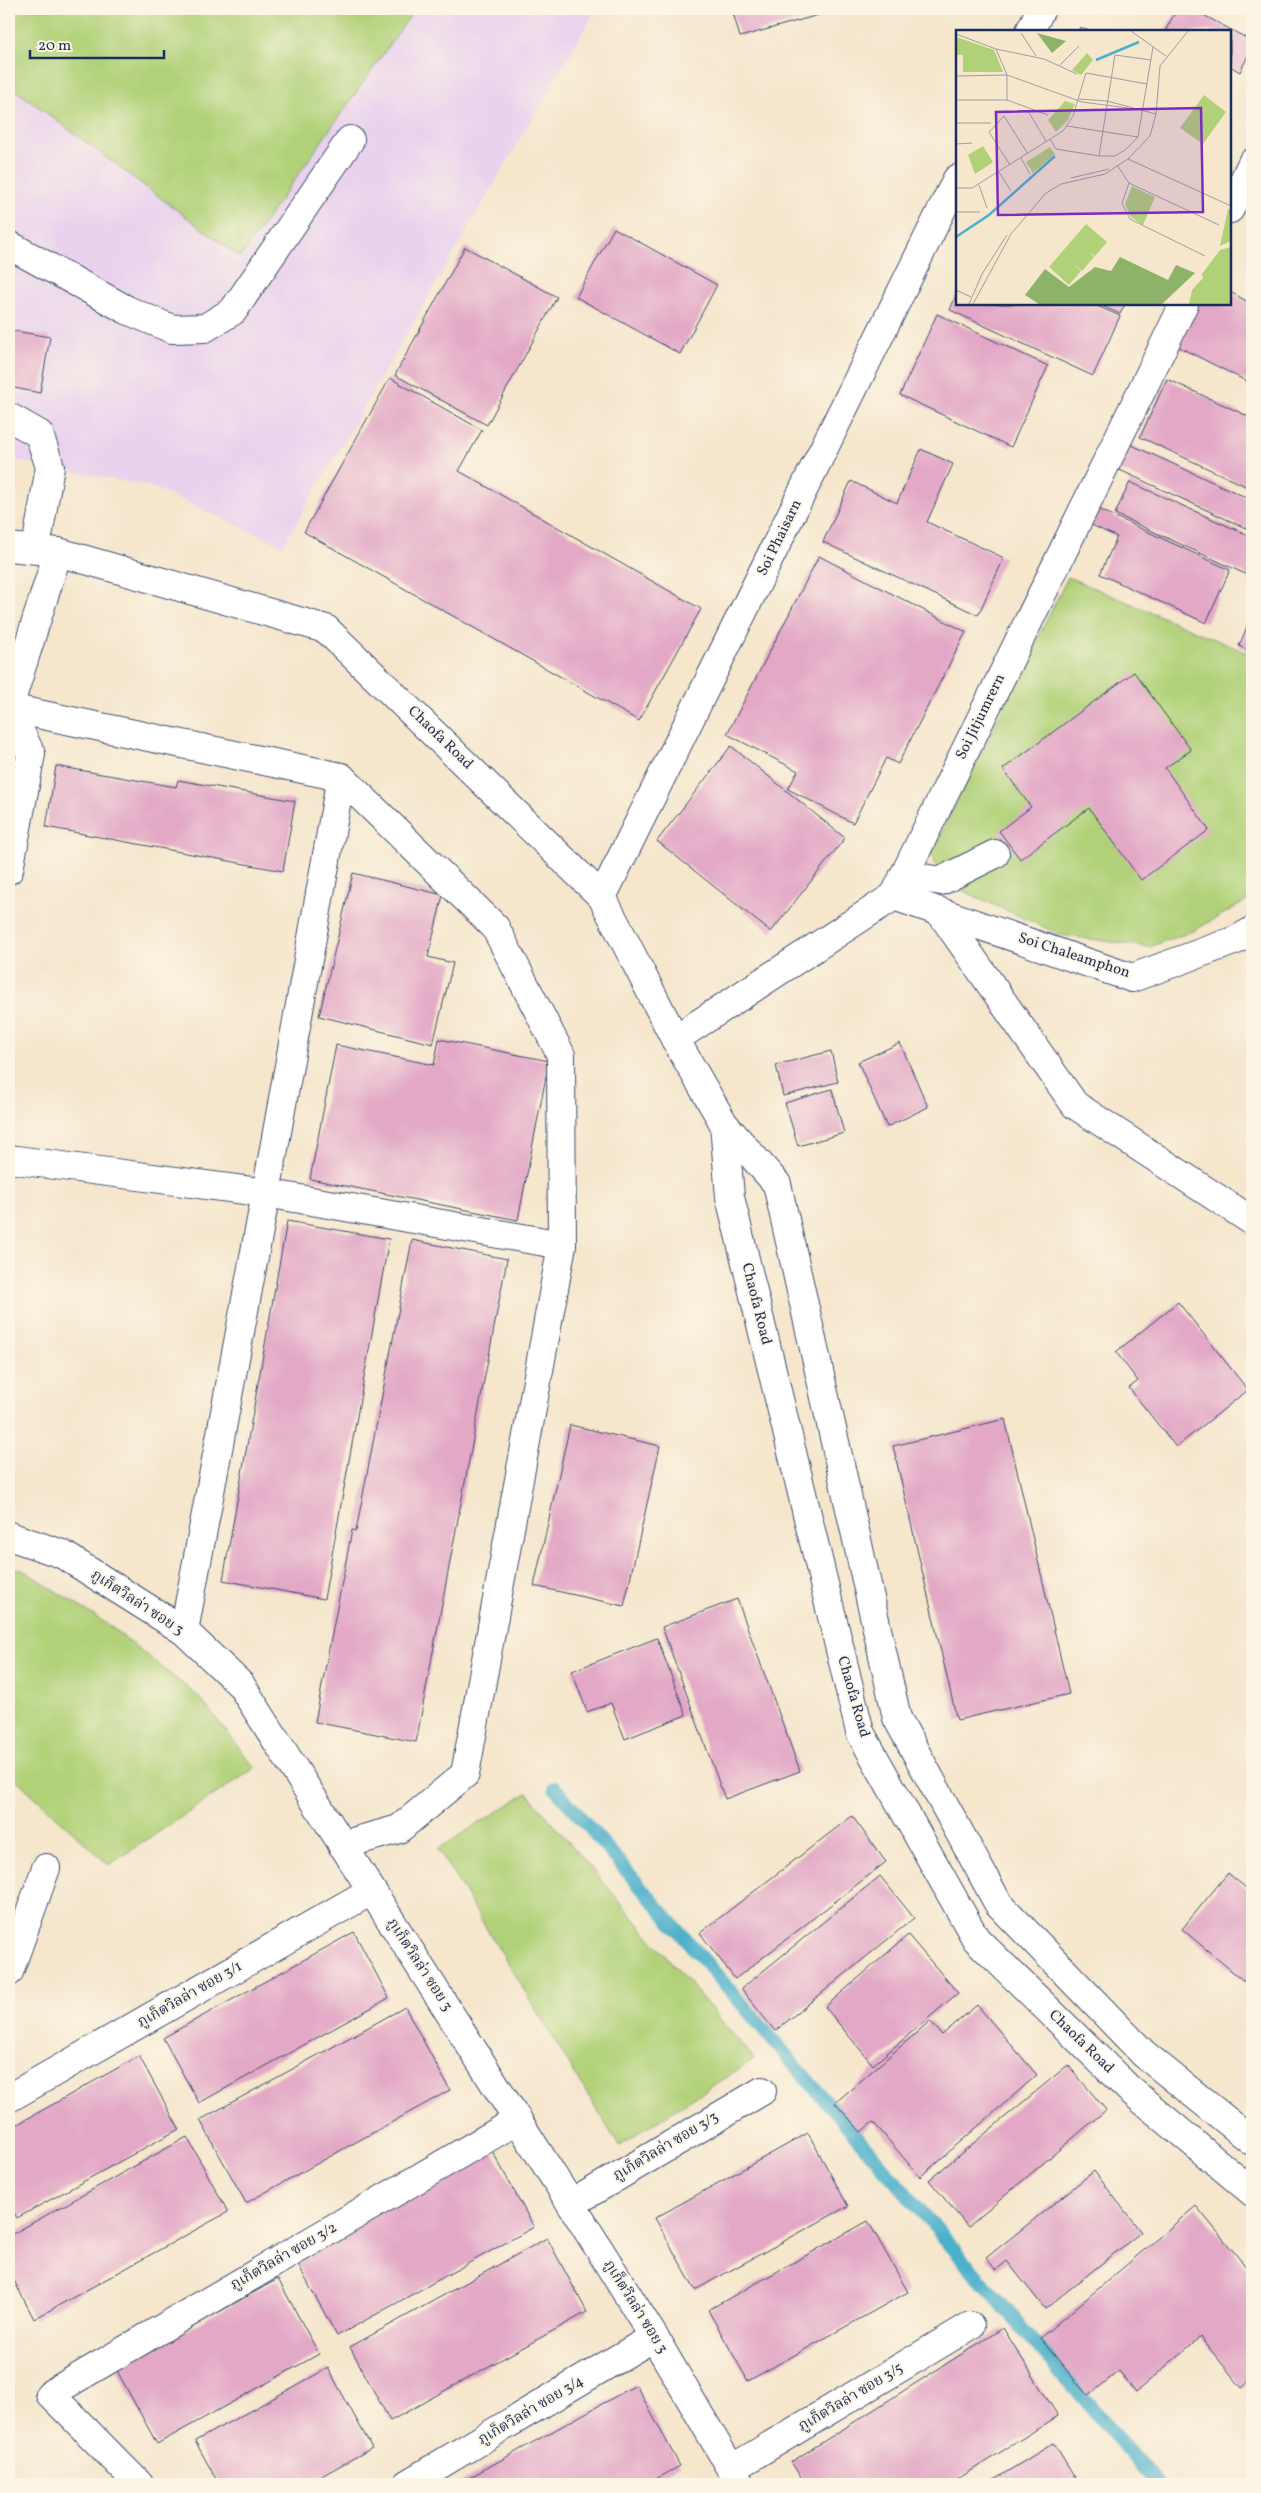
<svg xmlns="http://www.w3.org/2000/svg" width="1261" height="2493" viewBox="0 0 1261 2493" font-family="Vollkorn,'Noto Serif Thai',serif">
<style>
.built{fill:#e9d2ed}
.green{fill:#b1d178;stroke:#66806b}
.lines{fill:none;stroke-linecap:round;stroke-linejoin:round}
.stream{stroke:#4cb0cb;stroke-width:14}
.building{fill:#e2a8c6}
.minor-casing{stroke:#3c4a6e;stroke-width:30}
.major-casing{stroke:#3c4a6e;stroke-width:30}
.minor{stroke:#fff;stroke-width:28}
.major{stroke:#fff;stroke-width:28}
.labels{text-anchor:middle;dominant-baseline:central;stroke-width:4;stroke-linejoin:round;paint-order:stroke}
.street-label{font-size:15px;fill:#1b2f5e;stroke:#fcf5e5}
.inset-river{fill:none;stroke:#4cb0cb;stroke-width:2.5}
.inset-road{fill:none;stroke:#9e9da0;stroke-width:1}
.view{fill:#7b2cbf;fill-opacity:0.15;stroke:#7b2cbf;stroke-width:2.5}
.inset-edge{fill:none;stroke:#1b2f5e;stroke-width:2.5}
</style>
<rect width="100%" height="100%" fill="#fcf5e5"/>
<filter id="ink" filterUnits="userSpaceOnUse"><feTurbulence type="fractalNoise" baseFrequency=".02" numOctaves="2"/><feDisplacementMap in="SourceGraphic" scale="10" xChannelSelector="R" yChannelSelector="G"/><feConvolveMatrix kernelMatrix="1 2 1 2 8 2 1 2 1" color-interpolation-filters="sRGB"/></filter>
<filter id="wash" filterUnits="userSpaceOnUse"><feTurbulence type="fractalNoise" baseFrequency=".0096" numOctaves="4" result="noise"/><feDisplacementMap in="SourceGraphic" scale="20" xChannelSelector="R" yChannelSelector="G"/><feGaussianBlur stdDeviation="1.12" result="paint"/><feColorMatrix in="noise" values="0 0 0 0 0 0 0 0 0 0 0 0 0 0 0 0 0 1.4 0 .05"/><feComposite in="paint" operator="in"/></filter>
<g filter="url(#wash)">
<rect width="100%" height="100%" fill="#f5e6cc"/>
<polygon class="built" points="9,9 596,9 283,546 152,487 9,459"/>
<g class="green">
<polygon points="9,9 415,9 240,257 9,85"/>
<polygon points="1068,577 1252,655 1252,898 1193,931 1149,947 1061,935 941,881 931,854"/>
<polygon points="9,1565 26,1572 110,1626 199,1697 255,1768 109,1865 9,1773"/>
<polygon points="527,1793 754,2059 619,2146 438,1849"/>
</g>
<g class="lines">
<polyline class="stream" points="555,1788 1157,2484"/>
</g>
<g id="blocks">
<g class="building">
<polygon points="732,9 840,9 740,37"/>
<polygon points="1177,9 1192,9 1252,41 1252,47 1240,72 1230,66 1230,31 1165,31"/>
<polygon points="1080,27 1090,31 1078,31"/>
<polygon points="614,228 717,285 680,354 576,297"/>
<polygon points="465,247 557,297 487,425 395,375"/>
<polygon points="1230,292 1252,304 1252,384 1171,343 1191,304 1230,304"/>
<polygon points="957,293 957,304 1092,304 1120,316 1093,376 950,310"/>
<polygon points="1098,304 1125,304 1120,314"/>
<polygon points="937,314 1048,366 1011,447 900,395"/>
<polygon points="9,330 50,337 40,393 9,387"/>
<polygon points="390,378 482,430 459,471 701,609 639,721 304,532"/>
<polygon points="1167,379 1252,418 1252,489 1140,437"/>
<polygon points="1123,441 1252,500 1252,531 1111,466"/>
<polygon points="921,449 953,464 927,522 1004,558 978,615 823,542 851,481 897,503"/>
<polygon points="1130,482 1252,537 1252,577 1115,514"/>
<polygon points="1090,505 1230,570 1206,623 1100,574 1117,537 1083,521"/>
<polygon points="819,556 966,632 898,764 886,758 853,823 788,789 798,771 727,734"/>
<polygon points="1252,615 1252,652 1239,646"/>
<polygon points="1134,672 1191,750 1165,768 1209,830 1141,880 1089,808 1020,859 999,831 1031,807 1003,769"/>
<polygon points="731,746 845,838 771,932 657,841"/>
<polygon points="56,766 176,787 178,780 295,801 283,871 46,827"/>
<polygon points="353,873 443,895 428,957 453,963 433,1044 319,1016"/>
<polygon points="439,1039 549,1061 518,1220 310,1179 336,1045 434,1065"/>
<polygon points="900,1043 928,1107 887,1127 858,1062"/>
<polygon points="831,1051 838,1082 783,1096 776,1065"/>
<polygon points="832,1089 844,1133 798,1146 785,1103"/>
<polygon points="287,1221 389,1239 324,1599 223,1580"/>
<polygon points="412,1240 507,1259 416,1742 315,1722 352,1530 356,1531"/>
<polygon points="1178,1302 1248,1390 1176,1447 1129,1388 1138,1381 1116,1352"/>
<polygon points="1005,1419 1069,1694 957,1720 893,1446"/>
<polygon points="570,1425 660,1446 624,1606 534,1586"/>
<polygon points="737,1599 800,1771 725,1799 662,1627"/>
<polygon points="657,1638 686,1715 625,1739 611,1703 587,1712 572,1671"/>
<polygon points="852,1816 886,1862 735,1979 700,1933"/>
<polygon points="1228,1873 1252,1893 1252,1988 1182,1929"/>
<polygon points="880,1876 914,1918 775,2031 741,1989"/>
<polygon points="354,1932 389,1998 199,2103 163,2038"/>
<polygon points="908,1935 958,1993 873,2065 825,2007"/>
<polygon points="977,2005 1037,2075 920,2177 873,2122 861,2132 835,2103 930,2021 942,2035"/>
<polygon points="405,2007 450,2090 246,2203 200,2120"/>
<polygon points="139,2056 179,2129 17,2218 9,2204 9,2129"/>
<polygon points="1068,2065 1106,2110 968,2227 929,2180"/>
<polygon points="808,2133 848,2206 695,2290 655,2218"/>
<polygon points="187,2137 228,2212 34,2319 9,2271 9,2236"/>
<polygon points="490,2147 534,2227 337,2336 293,2256"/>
<polygon points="1094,2171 1141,2232 1045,2309 1007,2261 996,2270 986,2258"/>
<polygon points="1196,2206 1252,2274 1252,2379 1242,2388 1200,2337 1136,2392 1119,2371 1088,2396 1040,2338"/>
<polygon points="868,2221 908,2292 748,2381 708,2310"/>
<polygon points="547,2238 587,2312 390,2421 350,2347"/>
<polygon points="278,2279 319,2354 157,2444 116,2369"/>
<polygon points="1003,2328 1058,2416 950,2484 805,2484 791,2462"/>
<polygon points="328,2368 372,2448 307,2484 219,2484 195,2441"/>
<polygon points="636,2385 680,2466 647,2484 458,2484"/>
<polygon points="1054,2443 1079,2484 987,2484"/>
<rect x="9" y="2482" width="84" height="2"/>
</g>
</g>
</g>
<g filter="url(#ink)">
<use href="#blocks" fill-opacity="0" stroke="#3c4a6e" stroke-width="1"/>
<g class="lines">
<defs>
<g id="minor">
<polyline points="1030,31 1041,9"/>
<polyline points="1230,209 1252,163"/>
<polyline points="9,245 127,310 172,329 205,328 233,311 350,140"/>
<polyline points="9,417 39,434 50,467 36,548"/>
<polyline points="9,707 58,552"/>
<polyline points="9,708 341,777 495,927 561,1055 562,1245 465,1774 399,1829 342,1845"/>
<polyline points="9,709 31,754 9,870"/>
<polyline points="904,875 941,881 995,854"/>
<polyline points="894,896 1132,978 1236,940 1252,931"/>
<polyline points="602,897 957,179"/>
<polyline points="940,912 1075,1105 1252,1221"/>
<polyline points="675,1039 894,896 1184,304"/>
<polyline points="9,1159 266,1193 562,1245"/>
<polyline points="9,1536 62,1554 184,1631 241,1685 571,2204 654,2337 740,2484"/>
<polyline points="184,1631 266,1193 341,777"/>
<polyline points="9,1972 46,1868"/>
<polyline points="9,2098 371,1891"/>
<polyline points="571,2204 762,2091"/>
<polyline points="731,2469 970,2326"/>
<polyline points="139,2484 50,2394 518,2120"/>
<polyline points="407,2484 654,2337"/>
</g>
<g id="major">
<polyline points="9,547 58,552 326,629 602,897 675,1039 724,1124 777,1184 897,1718 998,1903 1144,2054 1252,2141"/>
<polyline points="724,1124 730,1197 860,1732 976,1939 1129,2089 1252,2192"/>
</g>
</defs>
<use href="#minor" class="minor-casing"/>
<use href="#major" class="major-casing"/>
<use href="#minor" class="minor"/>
<use href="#major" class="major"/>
</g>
</g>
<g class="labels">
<g class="street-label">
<text transform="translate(780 538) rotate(-64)">Soi Phaisarn</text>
<text transform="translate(981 717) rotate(-64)">Soi Jitjumrern</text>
<text transform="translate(440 738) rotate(44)">Chaofa Road</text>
<text transform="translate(1074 956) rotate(18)">Soi Chaleamphon</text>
<text transform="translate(756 1304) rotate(76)">Chaofa Road</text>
<text transform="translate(137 1603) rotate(33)">ภูเก็ตวิลล่า ซอย 3</text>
<text transform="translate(853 1697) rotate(74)">Chaofa Road</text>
<text transform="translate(419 1965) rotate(57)">ภูเก็ตวิลล่า ซอย 3</text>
<text transform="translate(190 1995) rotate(-30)">ภูเก็ตวิลล่า ซอย 3/1</text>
<text transform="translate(1081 2042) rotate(44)">Chaofa Road</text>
<text transform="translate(666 2147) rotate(-31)">ภูเก็ตวิลล่า ซอย 3/3</text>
<text transform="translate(284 2257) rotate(-30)">ภูเก็ตวิลล่า ซอย 3/2</text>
<text transform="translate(635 2307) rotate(58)">ภูเก็ตวิลล่า ซอย 3</text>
<text transform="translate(851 2398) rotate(-31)">ภูเก็ตวิลล่า ซอย 3/5</text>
<text transform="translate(531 2411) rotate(-31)">ภูเก็ตวิลล่า ซอย 3/4</text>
</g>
</g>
<g transform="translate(956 30)">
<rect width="275" height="275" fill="#f5e6cc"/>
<path d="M0,7L38,20L47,42H7V25H0ZM131,23L137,30L125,45L116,40ZM248,65L270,82L247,114L224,98ZM109,71L119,74L112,90L100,102L92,90ZM27,116L37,132L19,144L12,125ZM94,117L99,124L77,143L70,132ZM176,156L199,167L187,195L175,187L169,174ZM272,179H275V211L264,216ZM130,194L151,212L139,226L133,222L138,227L126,241L115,231L125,241L113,255L93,237ZM275,217V274H233L236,260L247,248L246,244L264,220Z" fill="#b1d178"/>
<path d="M81,3L110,11L96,23ZM164,227L212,250L220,235L239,243L206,274H83L69,265L89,239L113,257L139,237L155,241Z" fill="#8cb368"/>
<path class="inset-river" d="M140,30L183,12M0,207L33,185L99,126"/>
<path class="inset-road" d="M175,1L210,26M65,3L80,26M0,4L40,19L88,29L121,44M40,19L51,45V70M104,35L123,16M0,46L51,45L126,72L187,80M123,69L151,71L200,84M0,70H51L92,85M72,81L90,111M0,93H35M111,96L182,107M94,109L100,119L143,126H159L169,120L182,107L197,17M0,114L16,113M143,126L159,25L195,30M65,128L74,144M172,129L275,176M54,135L33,102L48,86L72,124M161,135L173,153L263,195M43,142L55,161M115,148L153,139M173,153L166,173L174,189L249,226M23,155L31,178M0,158H16L107,101L117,86L130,43L191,54M0,182H24M0,260L15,267M13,274L26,244L51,205M17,274L55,204L90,163L105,154L149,144L172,129L194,106L200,84L204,36L232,1"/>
<path class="view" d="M245,78L247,182L42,185L40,82Z"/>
<rect width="275" height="275" class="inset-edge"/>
</g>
<rect width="1261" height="2493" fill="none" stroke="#fcf5e5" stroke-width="30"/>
<path d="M30 50v8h134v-8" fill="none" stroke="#1b2f5e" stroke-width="2.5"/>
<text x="38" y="50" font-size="15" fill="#1b2f5e" stroke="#fcf5e5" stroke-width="4" paint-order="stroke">20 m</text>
</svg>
